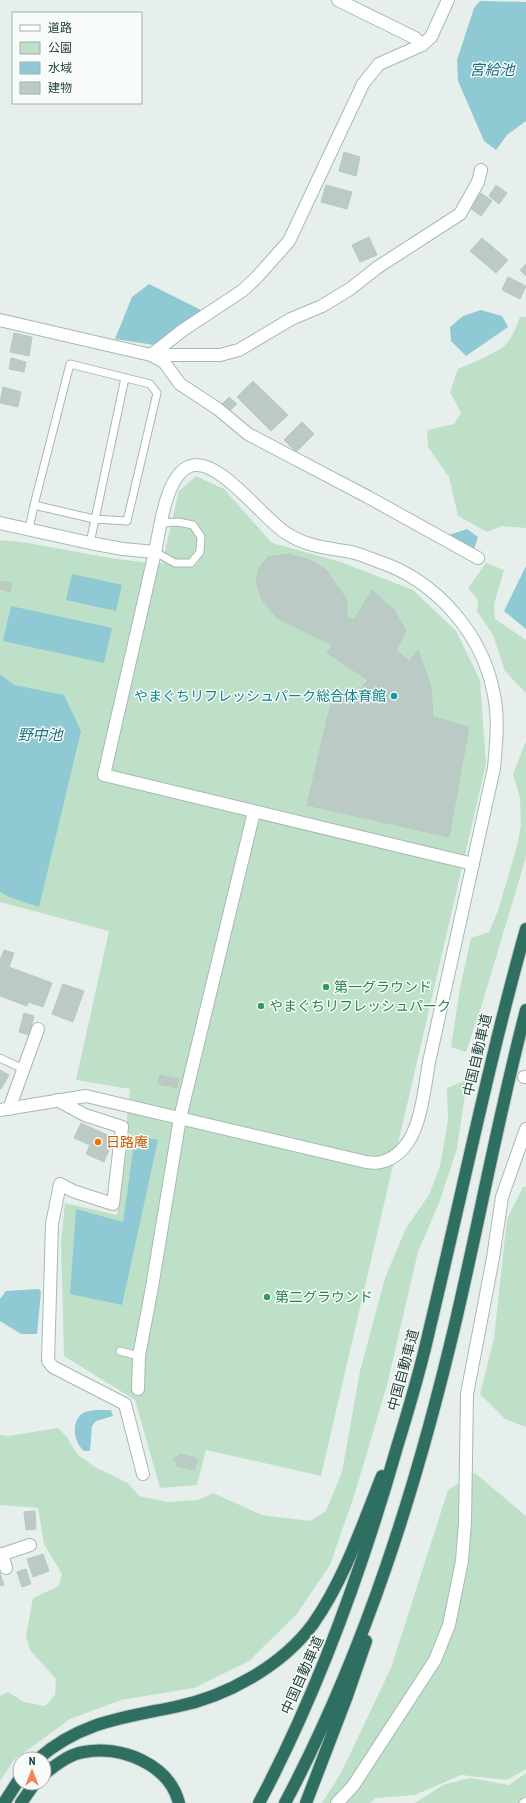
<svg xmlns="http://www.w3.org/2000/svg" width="526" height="1803" viewBox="0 0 526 1803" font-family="'Roboto Condensed','Noto Sans JP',sans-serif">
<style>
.green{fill:#bfe0c8}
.water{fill:#8ec9d4}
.building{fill:#bbcac4;stroke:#b8c9c2}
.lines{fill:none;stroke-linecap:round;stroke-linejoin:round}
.lane-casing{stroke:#a8b8b2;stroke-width:9}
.street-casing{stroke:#a8b8b2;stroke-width:14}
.secondary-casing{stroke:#a4bbb3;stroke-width:14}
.highway-casing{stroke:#c2cac8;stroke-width:14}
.lane{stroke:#fff;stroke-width:7}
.street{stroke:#fff;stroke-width:12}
.secondary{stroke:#fff;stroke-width:12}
.highway{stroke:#2f6f62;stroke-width:12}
.culture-dot{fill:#0f9aa8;stroke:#f7fbf9;stroke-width:1.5}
.leisure-dot{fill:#2e9e5b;stroke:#f7fbf9;stroke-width:1.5}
.food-dot{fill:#e8710a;stroke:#f7fbf9;stroke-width:1.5}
.labels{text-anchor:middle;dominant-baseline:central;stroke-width:3;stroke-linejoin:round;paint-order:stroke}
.culture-label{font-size:14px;fill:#0d838f;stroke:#f7fbf9;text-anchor:end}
.leisure-label{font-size:14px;fill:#27864d;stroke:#f7fbf9;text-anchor:start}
.street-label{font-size:14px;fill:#24423a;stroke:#f7fbf9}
.food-label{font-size:14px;fill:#c56008;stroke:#f7fbf9;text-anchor:start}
.water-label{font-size:15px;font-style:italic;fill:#1c6f80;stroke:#f7fbf9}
</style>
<rect width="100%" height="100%" fill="#e6efeb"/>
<g class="green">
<path d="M520,317H526V528L502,526L487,532L458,516L449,477L428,447L427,430L454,424L461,413L450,392L458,369C470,364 497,353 505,345C513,337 516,327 520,317Z"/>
<path d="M196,476L224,489L272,543L341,562L413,590L456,631L480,680L486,764L321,1476L206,1450L197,1485L160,1488L135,1400L64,1356L61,1242L65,1203L117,1215L130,1089L76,1080L109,931L0,902V540C54,544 107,562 162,563L179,491Z"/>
<polygon points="486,563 504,570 494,604 495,619 526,640 526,693 505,671 493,635 477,611 478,600 468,588"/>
<polygon points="526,741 526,857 483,1001 466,1052 451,1047 460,988 471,938 489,932 498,911 517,846 521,825 520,798 513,774"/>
<polygon points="467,1080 457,1149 439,1203 418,1252 387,1385 355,1493 330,1565 296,1615 249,1661 194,1688 121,1700 70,1719 14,1760 0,1781 0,1696 8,1692 24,1702 45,1706 55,1695 56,1679 30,1650 26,1636 33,1598 59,1586 62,1574 44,1544 38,1508 0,1505 0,1435 8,1436 58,1428 67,1437 77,1454 95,1467 128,1483 139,1496 167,1502 198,1500 213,1493 262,1515 310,1521 326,1511 342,1472 360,1371 385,1278 406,1228 429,1195 440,1166 448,1120 447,1088"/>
<polygon points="523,1187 526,1187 526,1427 505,1419 480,1394 494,1338 507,1219"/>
<polygon points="475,1473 526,1516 526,1769 507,1780 461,1775 415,1795 375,1798 370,1803 322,1803 341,1773 391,1668 448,1490"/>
<polygon points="526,1773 526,1803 415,1803 443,1785 470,1778 509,1785"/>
</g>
<g class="water">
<polygon points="480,1 526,2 526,121 507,135 496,150 484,141 458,81 457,60 474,8"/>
<polygon points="149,284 201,310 154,345 115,339 132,297"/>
<polygon points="481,310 502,316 508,327 466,356 451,341 450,327 463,316"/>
<polygon points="467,529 478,537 473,552 449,535"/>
<polygon points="526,566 526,629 504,611"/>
<polygon points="72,574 122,585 116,611 66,600"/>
<polygon points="11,606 112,628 104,663 3,641"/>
<polygon points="0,674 14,685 64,695 81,731 39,907 9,897 0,892"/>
<polygon points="135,1136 158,1140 122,1305 70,1294 76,1209 123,1222"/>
<polygon points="39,1289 41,1292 37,1334 21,1334 0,1321 0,1299 6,1291"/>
<path d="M96,1410H111L113,1416L96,1421L92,1426L90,1451H84C74,1442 70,1422 83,1413C86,1411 92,1411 96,1410Z"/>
</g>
<g class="building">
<polygon points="344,152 360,157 356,176 339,171"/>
<polygon points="326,185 352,192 347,209 321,202"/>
<polygon points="496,185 507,193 499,204 489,196"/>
<polygon points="481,193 492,201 481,216 470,208"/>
<polygon points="369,237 377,255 360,262 352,245"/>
<polygon points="482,238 508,260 496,273 470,251"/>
<polygon points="526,264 526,276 520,270"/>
<polygon points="508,277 526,286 520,299 502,290"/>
<polygon points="14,333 32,337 29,356 10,352"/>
<polygon points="11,358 26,362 24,372 9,369"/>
<polygon points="253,381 288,415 271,431 237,397"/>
<polygon points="3,387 21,392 18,407 0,403"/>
<polygon points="229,397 237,404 227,413 220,406"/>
<polygon points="302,422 314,434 296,452 284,440"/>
<polygon points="289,554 310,560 326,570 347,600 347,617 354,620 372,590 394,610 406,631 396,650 409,661 418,650 431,687 433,717 469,727 449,837 307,805 333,694 353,698 368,680 327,653 332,645 277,618 262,600 256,582 259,568 268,557"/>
<polygon points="0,581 12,583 10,592 0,589"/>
<polygon points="4,950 14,953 9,967 52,983 43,1007 28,1002 27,1006 0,996 0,960"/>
<polygon points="63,984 84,991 73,1022 52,1014"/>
<polygon points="24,1013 34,1016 29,1035 19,1032"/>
<polygon points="0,1070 9,1075 1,1089 0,1089"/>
<polygon points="160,1075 179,1079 177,1088 158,1084"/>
<polygon points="81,1123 114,1138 104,1162 86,1154 90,1145 74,1138"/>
<polygon points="179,1454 196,1458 197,1462 194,1470 177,1466 177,1461 174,1461 175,1457 178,1457"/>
<polygon points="35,1511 36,1529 26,1530 24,1512"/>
<polygon points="43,1554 49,1571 33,1577 27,1559"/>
<polygon points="26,1569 31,1584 22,1587 17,1572"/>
<polygon points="0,1573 4,1585 0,1586"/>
</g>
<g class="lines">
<defs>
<g id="lane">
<polyline points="29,529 34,505 94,519 127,521 157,393 150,384 70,364 34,505"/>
<polyline points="90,543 125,378"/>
<polyline points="155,552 175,563 191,563 200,552 201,537 193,525 178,522 161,523"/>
<polyline points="0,1058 23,1069"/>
<polyline points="120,1351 139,1356"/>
<polyline points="523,1803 526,1801"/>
</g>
<g id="street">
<polyline points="338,0 415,38 422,45"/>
<polyline points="448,0 431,37 422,45 379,64 363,84 289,241 257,277 242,291 183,330 151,355 164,362 180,384 218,409 248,434 368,497 478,558"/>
<polyline points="0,320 151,355 220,355 239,350 291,319 322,306 350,289 378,267 460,214 478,182 481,170"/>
<polyline points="155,552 104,775 473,864"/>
<polyline points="524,1077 526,1077"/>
<polyline points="57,1100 85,1115 122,1127 113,1204 73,1191 60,1184 52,1224 48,1361 53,1367 125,1404 143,1474"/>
<polyline points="9,1109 38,1029"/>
<path d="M0,1110L86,1096L366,1162C371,1162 377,1164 381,1162C421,1152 423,1095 429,1062"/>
<polyline points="138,1389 139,1356 152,1287 180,1118 254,812"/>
<polyline points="2,1554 6,1568"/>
<polyline points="0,1555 30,1545"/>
<polyline points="337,1803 353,1786 435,1660 449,1625 462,1561 465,1522 467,1394 493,1258 502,1197 526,1129"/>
</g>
<path id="secondary" d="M0,523L90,543L123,549L155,552C160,530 165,478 188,467C216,453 262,518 286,533C307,547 328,548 351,552C360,554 369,558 377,561C436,580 483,634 494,695C499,719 496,744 494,768L429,1062"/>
<g id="highway">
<path d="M38,1759C80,1722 122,1718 175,1707C226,1697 282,1666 313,1624C344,1580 362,1526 382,1476"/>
<path d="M44,1774C56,1765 69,1754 84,1752C121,1745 169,1764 179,1803"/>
<polyline points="4,1803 20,1778"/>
<polyline points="21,1803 35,1783"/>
<path d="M259,1803C319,1690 362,1570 397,1447C409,1408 421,1368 430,1327C462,1194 489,1060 526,929"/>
<path d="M285,1803C365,1652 417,1486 456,1320C480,1217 499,1113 526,1010"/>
<polyline points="306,1803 347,1696 366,1641"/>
</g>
</defs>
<use href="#lane" class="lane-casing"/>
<use href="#street" class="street-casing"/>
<use href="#secondary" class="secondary-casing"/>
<use href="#highway" class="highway-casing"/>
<use href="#lane" class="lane"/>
<use href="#street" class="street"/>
<use href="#secondary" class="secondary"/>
<use href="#highway" class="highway"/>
</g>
<circle class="culture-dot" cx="394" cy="696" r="4"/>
<g class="leisure-dot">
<circle cx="326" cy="987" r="4"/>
<circle cx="261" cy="1006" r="4"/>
<circle cx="267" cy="1297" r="4"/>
</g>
<circle class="food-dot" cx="98" cy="1142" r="4"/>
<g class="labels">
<g class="culture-label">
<text x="386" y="696">やまぐちリフレッシュパーク総合体育館</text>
</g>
<g class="leisure-label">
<text x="334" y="987">第一グラウンド</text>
<text x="269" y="1006">やまぐちリフレッシュパーク</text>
<text x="275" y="1297">第二グラウンド</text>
</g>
<g class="street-label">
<text transform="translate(477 1055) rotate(-77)">中国自動車道</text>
<text transform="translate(403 1370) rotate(-75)">中国自動車道</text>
<text transform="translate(302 1675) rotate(-66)">中国自動車道</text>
</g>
<g class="food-label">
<text x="106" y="1142">日路庵</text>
</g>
<g class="water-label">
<text x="492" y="70">宮給池</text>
<text x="40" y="735">野中池</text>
</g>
</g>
<rect x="12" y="12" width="130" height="92" fill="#f7fbf9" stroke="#a3b1ad"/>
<rect x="20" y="25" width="20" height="6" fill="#ffffff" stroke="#a3b1ad"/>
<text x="48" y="32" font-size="12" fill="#24423a">道路</text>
<rect x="20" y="42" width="20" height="12" fill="#bfe0c8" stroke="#a3b1ad"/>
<text x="48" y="52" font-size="12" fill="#24423a">公園</text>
<rect x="20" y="62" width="20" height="12" fill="#8ec9d4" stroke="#a3b1ad"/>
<text x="48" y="72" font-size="12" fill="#24423a">水域</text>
<rect x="20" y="82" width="20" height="12" fill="#bbcac4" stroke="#a3b1ad"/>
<text x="48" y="92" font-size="12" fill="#24423a">建物</text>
<g transform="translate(32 1771)"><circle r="19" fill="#f7fbf9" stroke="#a3b1ad"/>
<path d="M0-3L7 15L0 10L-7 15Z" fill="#f4845f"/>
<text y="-6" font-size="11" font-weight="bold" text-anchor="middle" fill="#24423a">N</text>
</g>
</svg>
